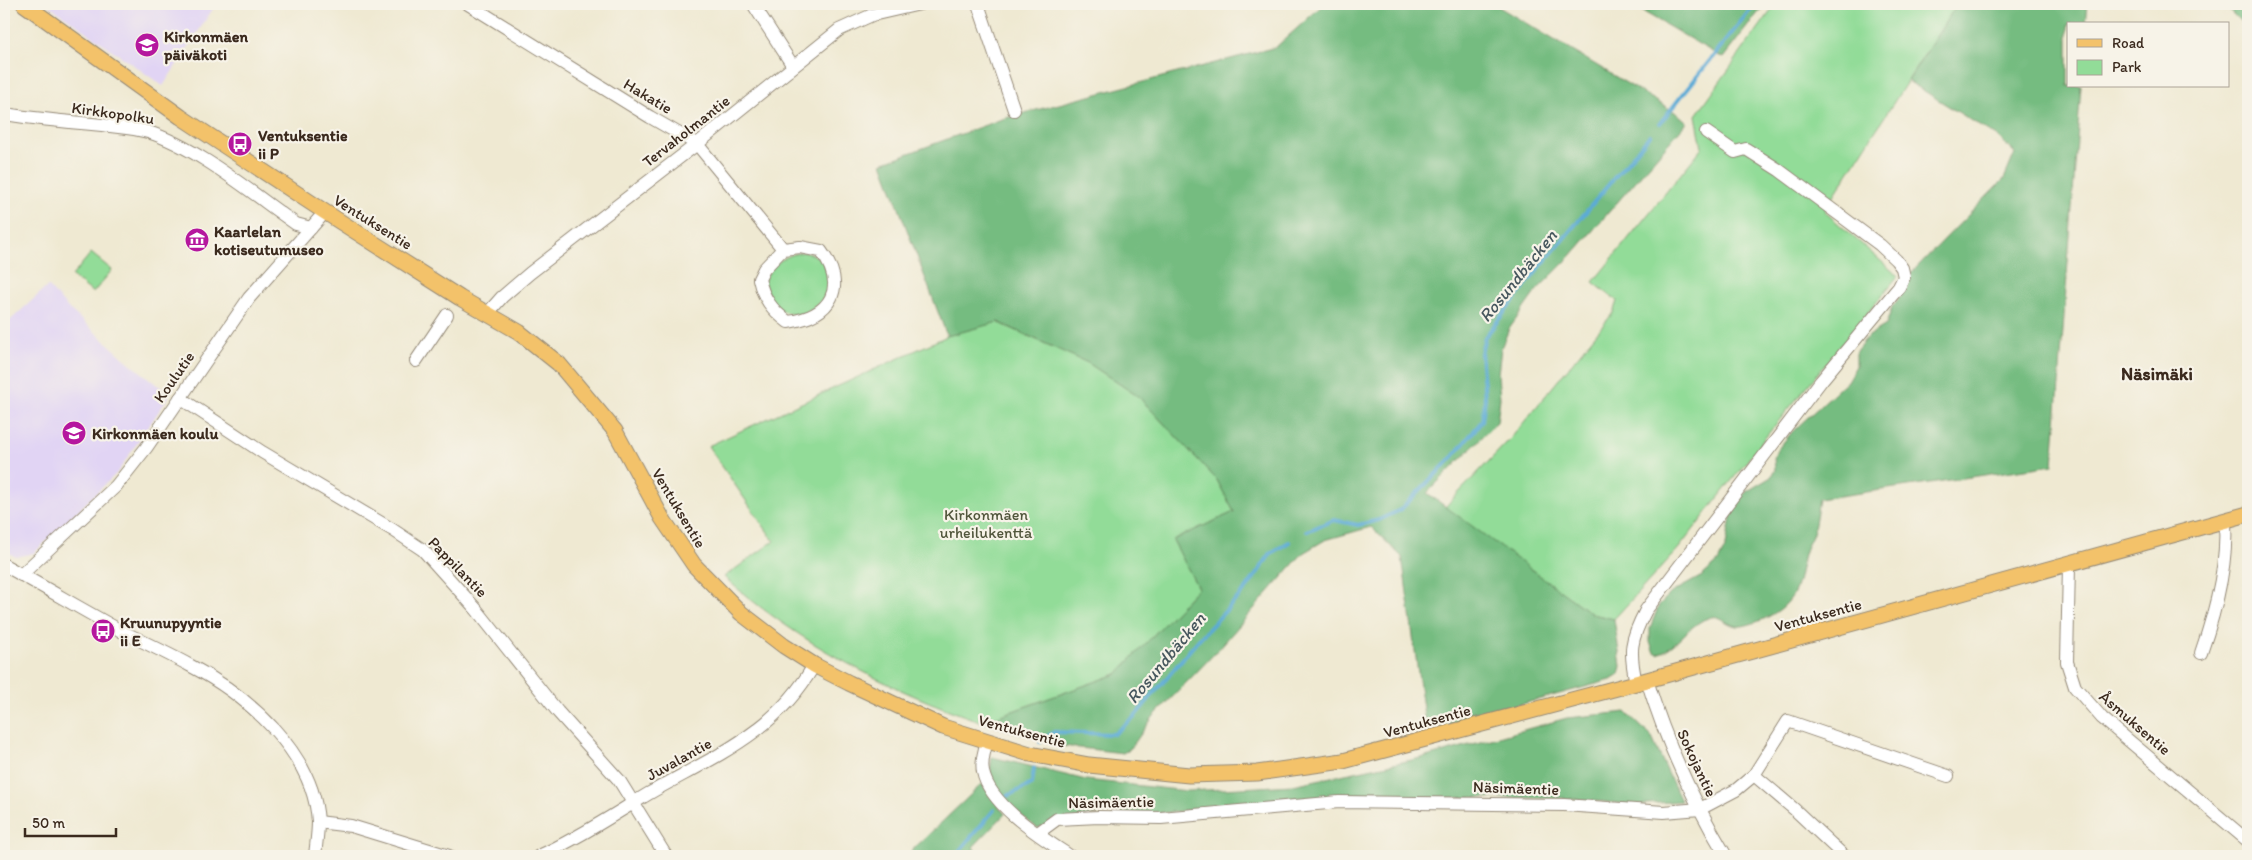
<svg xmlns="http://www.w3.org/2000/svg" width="2252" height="860" viewBox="0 0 2252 860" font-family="Itim,sans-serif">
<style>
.built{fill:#e1d4f4}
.green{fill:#92dc98;stroke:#66835b}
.forest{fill:#75bc80;stroke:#58734f}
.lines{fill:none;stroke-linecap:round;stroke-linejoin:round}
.stream{stroke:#5cabd6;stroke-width:4}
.minor-casing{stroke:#958a78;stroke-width:14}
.major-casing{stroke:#958a78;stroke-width:17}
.minor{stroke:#fff;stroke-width:12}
.major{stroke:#f3c26a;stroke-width:15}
.labels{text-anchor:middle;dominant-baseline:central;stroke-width:4.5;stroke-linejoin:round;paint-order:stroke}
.poi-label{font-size:16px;font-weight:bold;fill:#3b2a1e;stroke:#f7f3e8;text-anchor:start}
.street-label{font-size:16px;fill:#3b2a1e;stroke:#f7f3e8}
.park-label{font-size:16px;fill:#51563c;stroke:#f7f3e8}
.water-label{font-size:18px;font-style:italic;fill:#47575e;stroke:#f7f3e8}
.neighbourhood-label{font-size:18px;font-weight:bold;fill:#3b2a1e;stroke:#f7f3e8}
</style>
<rect width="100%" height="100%" fill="#f7f3e8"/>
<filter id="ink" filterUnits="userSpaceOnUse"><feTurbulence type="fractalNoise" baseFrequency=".02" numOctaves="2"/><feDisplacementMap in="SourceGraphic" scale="10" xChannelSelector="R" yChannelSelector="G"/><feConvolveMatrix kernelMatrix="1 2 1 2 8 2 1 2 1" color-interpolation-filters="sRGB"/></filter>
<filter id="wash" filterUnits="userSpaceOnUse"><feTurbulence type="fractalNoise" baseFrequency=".0096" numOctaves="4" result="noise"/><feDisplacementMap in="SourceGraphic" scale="20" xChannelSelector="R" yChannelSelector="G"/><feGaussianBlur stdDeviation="1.12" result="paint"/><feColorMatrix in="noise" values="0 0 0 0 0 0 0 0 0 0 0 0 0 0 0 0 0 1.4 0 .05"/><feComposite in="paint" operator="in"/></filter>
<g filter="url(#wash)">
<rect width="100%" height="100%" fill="#efe9d2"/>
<g class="built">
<polygon points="47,4 216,4 163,86"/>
<polygon points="48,286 67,307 125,359 157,385 171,393 117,473 34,553 16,557 4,550 4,326"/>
</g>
<g class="green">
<polygon points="1776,4 1957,4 1824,211 1898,276 1772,429 1679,548 1614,619 1592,614 1445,507 1511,438 1613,313 1617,301 1593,282 1702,148 1696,115"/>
<path d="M803,252C827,257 825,266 830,287C812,326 772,323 764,280C773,263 785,255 803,252Z"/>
<polygon points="91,253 112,270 93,293 72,276"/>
<path d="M997,322L1088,363L1139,397L1217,480L1234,512L1173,540L1198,588L1117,674L982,722C888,690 798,643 724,577L774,541L708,446L947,336Z"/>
</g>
<g class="forest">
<polygon points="1324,4 1494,4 1678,114 1687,122 1569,258 1537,290 1509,329 1501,348 1498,374 1500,398 1497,422 1427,493 1592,614 1614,619 1621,666 1619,675 1611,680 1426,730 1402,557 1371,527 1325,540 1303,553 1216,652 1153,717 1131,748 1123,753 1063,746 982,722 1117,674 1198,588 1173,540 1234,512 1217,480 1139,397 1088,363 998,322 947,336 882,163 1002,119 1276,47"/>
<polygon points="1630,4 1765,4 1723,58"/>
<path d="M1957,4H2087L2085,24H2068V86H2081L2053,465L1819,499C1817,510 1816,522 1813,533C1811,540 1806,546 1804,554C1801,565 1800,577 1796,588C1789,609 1763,622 1742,626C1728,628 1721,614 1711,617C1690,622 1678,647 1658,654L1653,651L1650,642V628L1659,605L1671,593L1702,576L1718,562L1726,546L1731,517L1737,503L1746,492L1771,477L1775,470L1774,458L1777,450L1792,432L1847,381L1856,366V351L1868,336L1886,325L1892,307L1904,292L1912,272L2004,179L2015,153L1998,137L1908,81Z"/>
<polygon points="2223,4 2248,4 2248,29"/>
<path d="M1626,712L1651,736L1681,801L1636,805L1564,798L1340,797L1160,813H1100L1037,828C1022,816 999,800 992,781C989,773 991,765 992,757L1086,780L1188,791L1293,785L1426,757L1567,718Z"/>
<polygon points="982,784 1005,814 973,847 979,856 906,856"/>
</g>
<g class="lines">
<g class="stream">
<polyline points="1660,123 1755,4"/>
<polyline points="1307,531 1334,520 1358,525 1379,520 1400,510 1451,459 1482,421 1485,398 1481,353 1485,337 1540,267 1650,135"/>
<polyline points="1040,742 1054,732 1114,734 1135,716 1199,639 1247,588 1271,553 1289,542"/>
<polyline points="1007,796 1032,784 1034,768"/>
<polyline points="955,856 994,810"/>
</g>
</g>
</g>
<g filter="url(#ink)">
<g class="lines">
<defs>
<g id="minor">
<polyline points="468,4 650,117 697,144 783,249"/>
<polyline points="753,4 793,66"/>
<polyline points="978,4 1014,110"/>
<path d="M4,114C37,119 69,122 102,125C117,127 134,128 148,132C197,147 253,194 296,224L311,228"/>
<path d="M800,247L821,251C848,288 831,316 788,322C772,310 763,298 759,279L764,269L783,249Z"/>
<polyline points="487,314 502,297 530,273 697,144 839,30 872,15 920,4"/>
<polyline points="416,361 447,315"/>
<polyline points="180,398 262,452 393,530 423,550 476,609 558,712 619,780 666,856"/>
<path d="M4,565C44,587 83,610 123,632C146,643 169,654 191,666C248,696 314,753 318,822C318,833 316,845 315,856"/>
<polyline points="2069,565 2067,662 2075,687 2102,718 2248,841"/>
<polyline points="21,575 116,486 146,448 249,298 325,212"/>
<path d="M2201,653C2215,613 2228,565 2225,522"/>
<path d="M1647,680C1666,742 1693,801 1726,856"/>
<path d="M1636,683C1629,651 1630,640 1646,610L1821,381L1899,287L1904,277L1902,268L1896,260L1880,245L1779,170L1746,149L1735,152L1706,132"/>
<path d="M987,742C984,751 981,762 983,772C990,806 1043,838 1070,856"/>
<polyline points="1754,775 1794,809 1844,856"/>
<polyline points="318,822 351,826 449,856"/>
<polyline points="1038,833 1057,819 1099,817 1161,818 1339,802 1564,805 1664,812 1700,809 1736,790 1754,775 1788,721 1948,776"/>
<path d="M539,856C577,839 613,815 648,794C712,757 775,734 814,665"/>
</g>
<polyline id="major" points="24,4 181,117 325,212 460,298 519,332 559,364 615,431 662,518 694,565 741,613 784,646 814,665 849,683 943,727 1030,754 1089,765 1189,775 1257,773 1343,761 1647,680 2248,514"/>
</defs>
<use href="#minor" class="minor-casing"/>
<use href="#major" class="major-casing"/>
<use href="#minor" class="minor"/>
<use href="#major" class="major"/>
</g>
</g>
<defs>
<symbol id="school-disc" viewBox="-11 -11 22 22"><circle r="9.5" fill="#b5179e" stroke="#f7f3e8"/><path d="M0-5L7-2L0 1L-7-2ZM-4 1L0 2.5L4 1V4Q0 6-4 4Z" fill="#fff"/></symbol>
<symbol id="bus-disc" viewBox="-11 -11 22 22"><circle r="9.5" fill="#b5179e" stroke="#f7f3e8"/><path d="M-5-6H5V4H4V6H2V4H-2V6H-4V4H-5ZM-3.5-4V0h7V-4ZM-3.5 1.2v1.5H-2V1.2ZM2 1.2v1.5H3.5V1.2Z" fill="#fff"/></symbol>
<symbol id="museum-disc" viewBox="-11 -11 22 22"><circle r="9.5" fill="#b5179e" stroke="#f7f3e8"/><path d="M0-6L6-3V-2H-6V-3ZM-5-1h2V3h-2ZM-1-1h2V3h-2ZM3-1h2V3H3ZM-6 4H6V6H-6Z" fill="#fff"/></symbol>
</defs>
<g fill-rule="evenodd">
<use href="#school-disc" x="133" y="31" width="28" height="28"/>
<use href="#bus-disc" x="226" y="130" width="28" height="28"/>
<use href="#museum-disc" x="183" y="226" width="28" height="28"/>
<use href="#school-disc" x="60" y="419" width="28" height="28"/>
<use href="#bus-disc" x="89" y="617" width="28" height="28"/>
</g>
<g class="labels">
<g class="poi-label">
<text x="164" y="36">Kirkonmäen<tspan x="164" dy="18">päiväkoti</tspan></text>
<text x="258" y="135">Ventuksentie<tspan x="258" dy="18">ii P</tspan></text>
<text x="214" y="231">Kaarlelan<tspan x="214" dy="18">kotiseutumuseo</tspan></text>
<text x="92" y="433">Kirkonmäen koulu</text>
<text x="120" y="622">Kruunupyyntie<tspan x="120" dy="18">ii E</tspan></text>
</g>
<g class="street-label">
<text transform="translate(648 96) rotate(31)">Hakatie</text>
<text transform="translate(113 113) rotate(8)">Kirkkopolku</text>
<text transform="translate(686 131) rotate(-38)">Tervaholmantie</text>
<text transform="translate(373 222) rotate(32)">Ventuksentie</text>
<text transform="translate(174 377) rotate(-55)">Koulutie</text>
<text transform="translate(679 508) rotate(59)">Ventuksentie</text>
<text transform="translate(458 567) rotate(46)">Pappilantie</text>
<text transform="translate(1818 615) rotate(-15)">Ventuksentie</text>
<text transform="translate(1427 721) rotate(-15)">Ventuksentie</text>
<text transform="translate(2135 723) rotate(41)">Åsmuksentie</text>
<text transform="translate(1022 731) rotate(15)">Ventuksentie</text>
<text transform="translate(679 759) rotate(-29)">Juvalantie</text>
<text transform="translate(1697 763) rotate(65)">Sokojantie</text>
<text transform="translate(1516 788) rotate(2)">Näsimäentie</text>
<text transform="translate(1111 802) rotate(-1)">Näsimäentie</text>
</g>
<g class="park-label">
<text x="986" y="514">Kirkonmäen<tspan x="986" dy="18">urheilukenttä</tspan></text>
</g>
<g class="water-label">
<text transform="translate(1518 276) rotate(-51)">Rosundbäcken</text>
<text transform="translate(1166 658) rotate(-50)">Rosundbäcken</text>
</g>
<g class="neighbourhood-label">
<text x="2157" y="374">Näsimäki</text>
</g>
</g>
<rect width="2252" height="860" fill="none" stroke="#f7f3e8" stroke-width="20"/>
<rect x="2067" y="22" width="162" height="65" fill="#f7f3e8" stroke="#aca397"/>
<rect x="2077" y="39" width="25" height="8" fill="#f3c26a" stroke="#aca397"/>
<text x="2112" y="48" font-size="15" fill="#3b2a1e">Road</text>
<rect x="2077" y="60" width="25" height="15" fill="#92dc98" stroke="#aca397"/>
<text x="2112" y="72" font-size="15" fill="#3b2a1e">Park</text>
<path d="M25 828v8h91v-8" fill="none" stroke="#3b2a1e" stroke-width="2.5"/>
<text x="32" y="828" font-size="15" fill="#3b2a1e" stroke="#f7f3e8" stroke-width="4" paint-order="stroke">50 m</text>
</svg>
